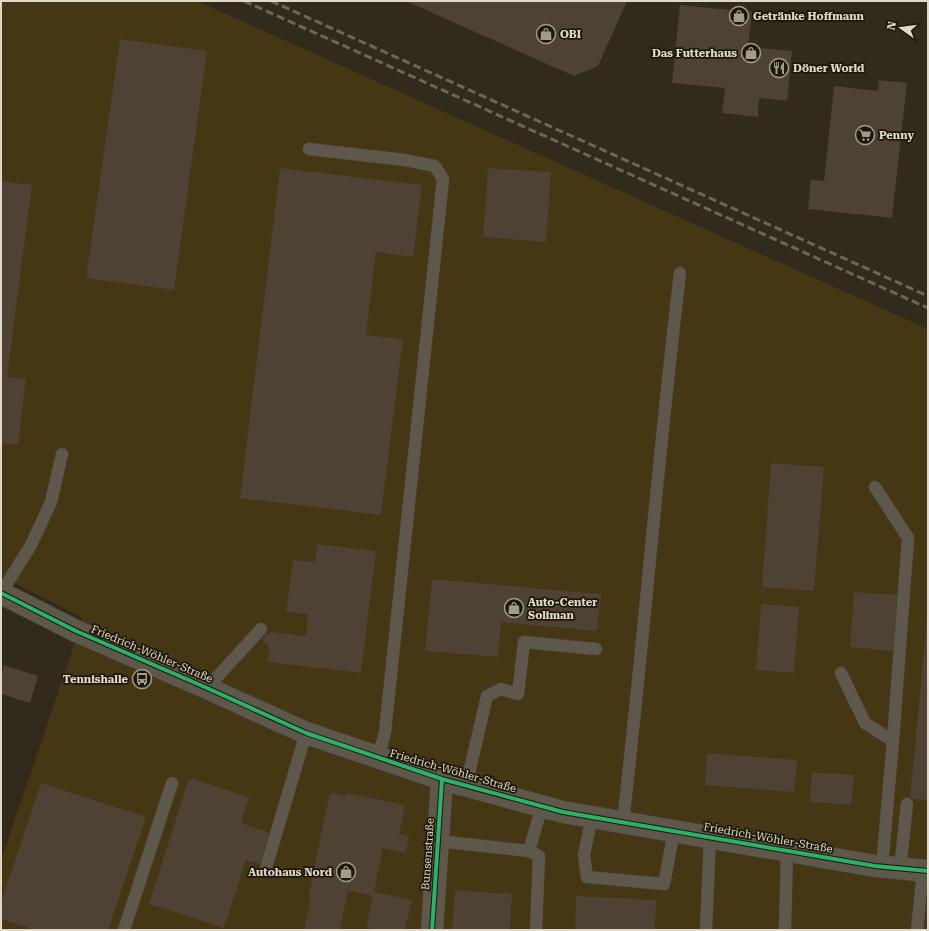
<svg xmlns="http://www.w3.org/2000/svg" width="929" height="931" viewBox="0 0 929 931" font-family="'Roboto Serif',serif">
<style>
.built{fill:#453614}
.building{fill:#4d4233}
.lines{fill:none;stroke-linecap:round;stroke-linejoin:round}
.lane-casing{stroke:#4d463a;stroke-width:13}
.street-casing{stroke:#4d463a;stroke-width:23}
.secondary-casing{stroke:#4d463a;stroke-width:23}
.lane{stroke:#5e584c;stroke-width:12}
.street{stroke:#5e584c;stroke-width:22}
.secondary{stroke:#5e584c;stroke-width:22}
.rail{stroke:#6a665b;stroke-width:3;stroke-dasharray:8 4;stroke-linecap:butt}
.cycleway-casing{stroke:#1d180b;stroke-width:6}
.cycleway{stroke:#2db169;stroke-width:4}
.labels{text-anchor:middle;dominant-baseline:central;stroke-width:3.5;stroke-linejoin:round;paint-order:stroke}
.poi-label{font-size:11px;font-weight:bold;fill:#e0d8c8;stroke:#1d180b;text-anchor:start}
.street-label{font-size:11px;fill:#e0d8c8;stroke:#1d180b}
</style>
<rect width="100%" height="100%" fill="#322a1b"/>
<polygon class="built" points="1,1 197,1 928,329 928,930 1,930 1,861 83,618 1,576"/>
<g class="building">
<polygon points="406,1 627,1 598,66 574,76"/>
<polygon points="680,5 752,12 748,47 792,51 787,101 759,98 758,117 722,113 725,88 672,83"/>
<polygon points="120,39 207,51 174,290 86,278"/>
<polygon points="879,80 907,83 892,218 808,209 811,180 824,181 834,86 878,91"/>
<polygon points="280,168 422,185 413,257 376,252 366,335 403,339 381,515 240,498"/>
<polygon points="488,168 551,172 546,242 483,237"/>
<polygon points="1,181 32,185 7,377 26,379 18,445 1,443"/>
<polygon points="771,463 824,467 814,591 762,587"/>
<polygon points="317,544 376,551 361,673 268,662 269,647 262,639 271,632 306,636 308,614 286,612 293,560 315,562"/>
<polygon points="432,579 601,594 597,631 501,622 498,657 425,651"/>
<polygon points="854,592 897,595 893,651 850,647"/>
<polygon points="761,604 799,607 794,673 756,670"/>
<polygon points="927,618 928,618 928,800 910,799"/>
<polygon points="4,665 38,676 30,703 1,694 1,675"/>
<polygon points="707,753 797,760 794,792 705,785"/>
<polygon points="812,772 854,775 851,805 810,802"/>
<polygon points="189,778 249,797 241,823 270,833 260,864 246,860 224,928 149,904"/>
<polygon points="41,783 146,817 108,930 35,930 1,919 1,903"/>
<polygon points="330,793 346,796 347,793 405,805 399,834 409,836 405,853 383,848 374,892 412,900 405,930 378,930 366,928 373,896 348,890 340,930 304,930 311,899 308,898"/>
<polygon points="455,890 512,894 510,930 452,930"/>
<polygon points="576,896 656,900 655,930 575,930"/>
</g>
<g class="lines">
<defs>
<g id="lane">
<polyline points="309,149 405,160 435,166 443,179 385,732 378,758"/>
<polyline points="875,487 908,538 893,741"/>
<polyline points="1,593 31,545 51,502 62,454"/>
<polyline points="841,673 865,723 893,741 882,867"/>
<polyline points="207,688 261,629"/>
<polyline points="466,786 487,696 501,689 518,694 524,642 596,649"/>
<polyline points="592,817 584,855 587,877 664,884 674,831"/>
<path d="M623,822C644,639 658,456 680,273"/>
<polyline points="438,841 529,851 539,856 536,930"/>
<polyline points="529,851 542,806"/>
<polyline points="266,868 306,733"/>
<polyline points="900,869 907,804"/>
<polyline points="124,930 172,783"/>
<polyline points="706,930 710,837"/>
<polyline points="785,930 787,851"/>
<polyline points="917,930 923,871"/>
</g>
<polyline id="street" points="432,930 442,779"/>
<polyline id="secondary" points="1,593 76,631 207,688 306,733 442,779 563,812 875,866 928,871"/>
</defs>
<use href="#lane" class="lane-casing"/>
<use href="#street" class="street-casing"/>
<use href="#secondary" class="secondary-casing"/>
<use href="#lane" class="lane"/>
<use href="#street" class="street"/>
<use href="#secondary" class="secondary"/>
<g class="rail">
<polyline points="244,1 928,308"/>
<polyline points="271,1 928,296"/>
</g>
<defs>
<g id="cycleway">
<polyline points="1,593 76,631 207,688 306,733 442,779 563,812 875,866 928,871"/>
<polyline points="432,930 442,779"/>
</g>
</defs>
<use href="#cycleway" class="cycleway-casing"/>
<use href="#cycleway" class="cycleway"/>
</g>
<defs>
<symbol id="shop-ring" viewBox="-11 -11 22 22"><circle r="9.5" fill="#1d180b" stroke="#a39b8b" stroke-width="1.5"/><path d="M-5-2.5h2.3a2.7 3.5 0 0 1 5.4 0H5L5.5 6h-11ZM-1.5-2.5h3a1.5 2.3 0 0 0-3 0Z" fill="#a39b8b"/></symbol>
<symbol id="restaurant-ring" viewBox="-11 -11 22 22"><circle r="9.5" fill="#1d180b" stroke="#a39b8b" stroke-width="1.5"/><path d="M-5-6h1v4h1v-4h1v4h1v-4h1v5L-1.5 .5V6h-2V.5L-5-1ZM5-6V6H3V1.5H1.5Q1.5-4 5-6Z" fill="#a39b8b"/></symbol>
<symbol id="supermarket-ring" viewBox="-11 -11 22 22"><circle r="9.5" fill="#1d180b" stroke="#a39b8b" stroke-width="1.5"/><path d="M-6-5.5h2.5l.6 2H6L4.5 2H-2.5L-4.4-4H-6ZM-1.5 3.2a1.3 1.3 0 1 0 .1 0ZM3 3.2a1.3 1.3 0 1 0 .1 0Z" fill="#a39b8b"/></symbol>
<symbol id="bus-ring" viewBox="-11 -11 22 22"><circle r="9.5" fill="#1d180b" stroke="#a39b8b" stroke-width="1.5"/><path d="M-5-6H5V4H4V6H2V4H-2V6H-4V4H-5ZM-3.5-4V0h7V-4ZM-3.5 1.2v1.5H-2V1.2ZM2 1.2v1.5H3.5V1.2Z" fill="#a39b8b"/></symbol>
</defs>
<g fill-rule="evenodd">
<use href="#shop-ring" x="728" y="5" width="22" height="22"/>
<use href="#shop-ring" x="535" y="23" width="22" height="22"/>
<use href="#shop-ring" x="740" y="42" width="22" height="22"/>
<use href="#restaurant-ring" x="768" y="57" width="22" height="22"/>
<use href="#supermarket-ring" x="854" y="124" width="22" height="22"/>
<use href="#shop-ring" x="503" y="597" width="22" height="22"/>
<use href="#bus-ring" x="131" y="668" width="22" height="22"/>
<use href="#shop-ring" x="335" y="861" width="22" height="22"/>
</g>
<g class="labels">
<g class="poi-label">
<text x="753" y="16">Getränke Hoffmann</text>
<text x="560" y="34">OBI</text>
<text x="737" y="53" text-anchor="end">Das Futterhaus</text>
<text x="793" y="68">Döner World</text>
<text x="879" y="135">Penny</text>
<text x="528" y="602">Auto-Center<tspan x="528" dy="13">Soliman</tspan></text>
<text x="128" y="679" text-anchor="end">Tennishalle</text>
<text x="332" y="872" text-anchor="end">Autohaus Nord</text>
</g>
<g class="street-label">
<text transform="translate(152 654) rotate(23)">Friedrich-Wöhler-Straße</text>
<text transform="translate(453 771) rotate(16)">Friedrich-Wöhler-Straße</text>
<text transform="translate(768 838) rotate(10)">Friedrich-Wöhler-Straße</text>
<text transform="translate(428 854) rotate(-86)">Bunsenstraße</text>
</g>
</g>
<rect width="929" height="931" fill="none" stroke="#e0d8c8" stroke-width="4"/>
<g transform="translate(901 28) rotate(284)" stroke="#1d180b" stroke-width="3" paint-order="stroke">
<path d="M0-3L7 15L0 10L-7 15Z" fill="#e0d8c8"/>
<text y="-6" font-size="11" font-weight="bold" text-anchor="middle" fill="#e0d8c8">N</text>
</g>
</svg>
